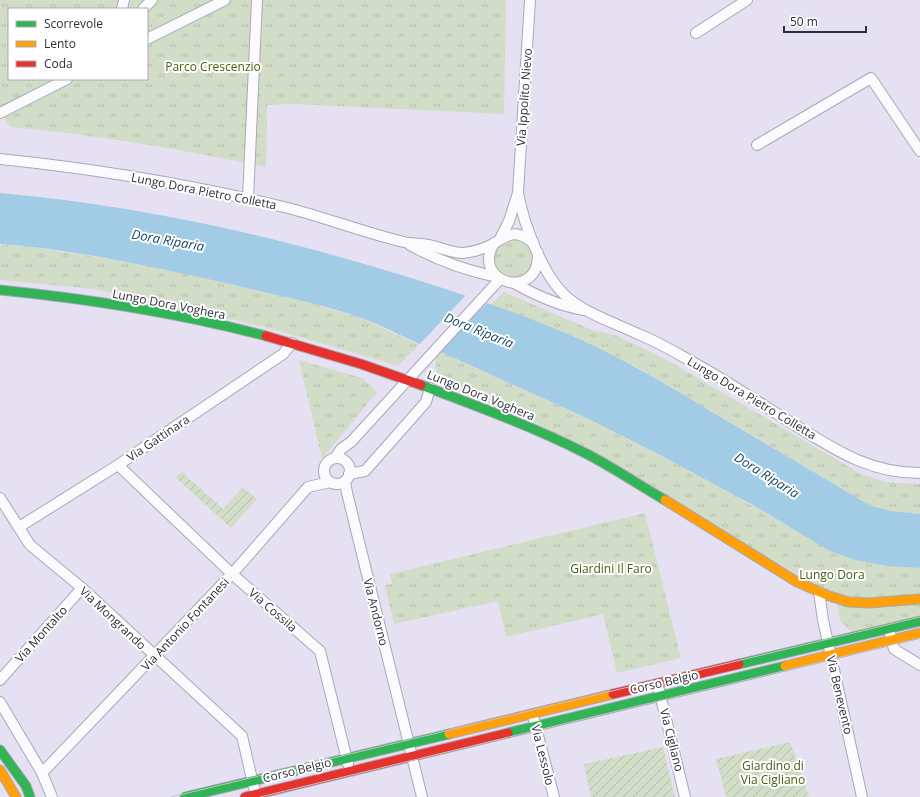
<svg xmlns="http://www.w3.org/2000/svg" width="920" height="797" viewBox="0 0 920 797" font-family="'Open Sans',sans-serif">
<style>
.grass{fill:url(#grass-tufts);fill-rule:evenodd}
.garden{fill:url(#garden-furrows)}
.water{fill:#a2cbe6}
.pier{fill:#e5e1f3}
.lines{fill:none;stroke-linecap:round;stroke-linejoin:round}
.street-casing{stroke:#aaa7b5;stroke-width:12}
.fast-casing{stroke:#aaa7b5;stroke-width:11}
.slow-casing{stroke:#aaa7b5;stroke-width:11}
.jam-casing{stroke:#aaa7b5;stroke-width:11}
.street{stroke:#fbfafd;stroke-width:10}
.fast{stroke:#30b455;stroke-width:9}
.slow{stroke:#ff9f0a;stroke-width:9}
.jam{stroke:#e5322d;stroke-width:9}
.tram{stroke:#c4c3c8;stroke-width:1}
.labels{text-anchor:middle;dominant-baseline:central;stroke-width:4;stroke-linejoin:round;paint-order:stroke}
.park-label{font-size:12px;fill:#455d0b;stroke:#fff}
.street-label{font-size:12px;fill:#302d3a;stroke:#fff}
.water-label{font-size:13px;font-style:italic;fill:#16475d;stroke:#fff}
</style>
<defs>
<pattern id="grass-tufts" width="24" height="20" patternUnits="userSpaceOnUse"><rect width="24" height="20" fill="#d2ddc7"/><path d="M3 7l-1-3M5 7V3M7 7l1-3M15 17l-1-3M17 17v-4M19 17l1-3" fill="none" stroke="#b5beac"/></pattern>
<pattern id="garden-furrows" width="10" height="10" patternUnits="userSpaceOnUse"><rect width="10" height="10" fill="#d2ddc7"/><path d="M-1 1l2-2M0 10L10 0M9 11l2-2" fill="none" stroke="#b5beac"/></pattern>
</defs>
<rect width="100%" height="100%" fill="#e5e1f3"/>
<g class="grass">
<path d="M0,0H506L504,114L293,104L267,105L266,167C181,149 97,135 11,127L0,112ZM9,9H147V79H9Z"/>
<circle cx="513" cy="259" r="19"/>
<polygon points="0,245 26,246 149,265 303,301 364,319 419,345 398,366 269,328 94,289 0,280"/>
<polygon points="504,292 592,330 615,335 667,360 861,474 885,482 920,484 920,514 892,511 871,506 635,366 490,305"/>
<polygon points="439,351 591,420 701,476 786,525 855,560 887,566 920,568 920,617 853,633 840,621 836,597 538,424 446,385 436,372 435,354"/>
<polygon points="299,360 362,378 377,392 322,459"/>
<polygon points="645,513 681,658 617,673 603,614 506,637 498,601 394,624 385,585 392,584 390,574"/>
</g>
<g class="garden">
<polygon points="182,472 223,509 243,487 257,499 231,528 175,477"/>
<polygon points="790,742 809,797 726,797 716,759"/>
<polygon points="663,747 675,797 591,797 584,764"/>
</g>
<path class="water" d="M0,193C125,204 248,230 368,265C439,286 510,309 577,338C626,360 671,387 717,415C768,445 819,475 871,506L892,511L920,514V568L887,566L855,560L830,551L751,504L664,457L591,420L439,351C412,343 390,328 364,319C323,304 280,296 238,286C160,268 80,250 0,244Z"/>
<polygon class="pier" points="467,294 488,302 437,352 419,345"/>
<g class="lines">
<defs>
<g id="street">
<polyline points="122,9 124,0"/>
<polyline points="143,9 152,0"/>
<polyline points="696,33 747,0"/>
<polyline points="147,39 225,0"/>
<polyline points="0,113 67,79"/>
<polyline points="757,145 871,78 920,151"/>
<path d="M0,159C97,169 193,185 288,208C327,218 365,233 404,242C412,244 420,243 428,245C440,247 451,253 463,253C473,252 486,248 495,243C510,233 517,230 532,242"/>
<path d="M518,193C524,225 543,277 568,298C589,315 615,323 638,334C656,341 673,351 689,360C724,379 757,401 790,422C833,448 867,473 920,473"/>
<polyline points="248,199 257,0"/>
<polyline points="501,237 509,221 518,193 530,0"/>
<path d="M494,243C470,284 540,302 538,253"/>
<path d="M410,245C437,260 467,271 498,277"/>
<path d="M514,283C537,296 559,306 584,310"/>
<polyline points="335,458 341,449 351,442 500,279"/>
<circle cx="337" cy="471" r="13"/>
<polyline points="118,465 232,574 320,651 348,764"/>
<polyline points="349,474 365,471 426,402 430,388"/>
<polyline points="345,481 347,493 422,797"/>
<polyline points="0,498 30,545 82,588 242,736 254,788"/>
<polyline points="19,527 118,465 283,354 292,343"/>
<polyline points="819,592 823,620 862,797"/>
<polyline points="890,633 894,649 920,665"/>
<polyline points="0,680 82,588"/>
<polyline points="659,690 685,797"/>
<polyline points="0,702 42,773 52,797"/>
<polyline points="534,720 554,797"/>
<polyline points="42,773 232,574 308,487 330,482"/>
</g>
<g id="fast">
<path d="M0,290C90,299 179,313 266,336"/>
<path d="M421,385C477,406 534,427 587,454C614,468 639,485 665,500"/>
<polyline points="739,664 920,621"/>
<polyline points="508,733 785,666"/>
<polyline points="0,750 26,786 30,797"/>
<polyline points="185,797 449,734"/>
</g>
<g id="slow">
<polyline points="665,500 797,582 829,596 849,602 869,603 920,599"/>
<polyline points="785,666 920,633"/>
<polyline points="449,734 613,694"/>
<polyline points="0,770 16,797"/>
</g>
<g id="jam">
<polyline points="266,336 361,364 421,385"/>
<polyline points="613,694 739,664"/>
<polyline points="245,797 508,733"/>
</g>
</defs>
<use href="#street" class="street-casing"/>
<use href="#fast" class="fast-casing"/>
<use href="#slow" class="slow-casing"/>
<use href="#jam" class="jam-casing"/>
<use href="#street" class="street"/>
<use href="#fast" class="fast"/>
<use href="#slow" class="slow"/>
<use href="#jam" class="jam"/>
<g class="tram">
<polyline points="171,797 920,617"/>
<polyline points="260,797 920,638"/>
</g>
</g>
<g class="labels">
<g class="park-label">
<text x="213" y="66">Parco Crescenzio</text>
<text x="611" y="568">Giardini Il Faro</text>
<text x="832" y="574">Lungo Dora</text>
<text x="773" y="765">Giardino di<tspan x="773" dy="14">Via Cigliano</tspan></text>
</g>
<g class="street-label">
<text transform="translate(524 97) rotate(-86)">Via Ippolito Nievo</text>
<text transform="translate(204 191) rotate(11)">Lungo Dora Pietro Colletta</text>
<text transform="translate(169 304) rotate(11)">Lungo Dora Voghera</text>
<text transform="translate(481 395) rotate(22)">Lungo Dora Voghera</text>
<text transform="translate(752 398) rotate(31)">Lungo Dora Pietro Colletta</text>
<text transform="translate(158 438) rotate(-34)">Via Gattinara</text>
<text transform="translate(273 610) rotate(41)">Via Cossila</text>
<text transform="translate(376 612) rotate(76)">Via Andorno</text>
<text transform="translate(113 618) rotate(43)">Via Mongrando</text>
<text transform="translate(185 624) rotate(-47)">Via Antonio Fontanesi</text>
<text transform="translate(41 634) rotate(-48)">Via Montalto</text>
<text transform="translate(664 682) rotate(-13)">Corso Belgio</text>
<text transform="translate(840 695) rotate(77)">Via Benevento</text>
<text transform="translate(672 740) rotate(76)">Via Cigliano</text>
<text transform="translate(543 755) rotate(76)">Via Lessolo</text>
<text transform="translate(297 770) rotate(-14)">Corso Belgio</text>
</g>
<g class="water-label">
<text transform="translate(168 240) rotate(10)">Dora Riparia</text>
<text transform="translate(479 330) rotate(22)">Dora Riparia</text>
<text transform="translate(767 475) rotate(32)">Dora Riparia</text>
</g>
</g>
<rect x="8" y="8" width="140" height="72" fill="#ffffff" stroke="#acabb0"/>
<rect x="16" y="21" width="20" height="6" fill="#30b455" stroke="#acabb0"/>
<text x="44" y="28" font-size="12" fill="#302d3a">Scorrevole</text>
<rect x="16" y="41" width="20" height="6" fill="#ff9f0a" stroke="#acabb0"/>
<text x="44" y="48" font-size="12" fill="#302d3a">Lento</text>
<rect x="16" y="61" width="20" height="6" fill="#e5322d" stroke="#acabb0"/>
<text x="44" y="68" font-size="12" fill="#302d3a">Coda</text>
<path d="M784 26v6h82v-6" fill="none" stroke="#302d3a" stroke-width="2"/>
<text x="790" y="26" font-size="12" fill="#302d3a" stroke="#ffffff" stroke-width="3" paint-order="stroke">50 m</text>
</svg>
